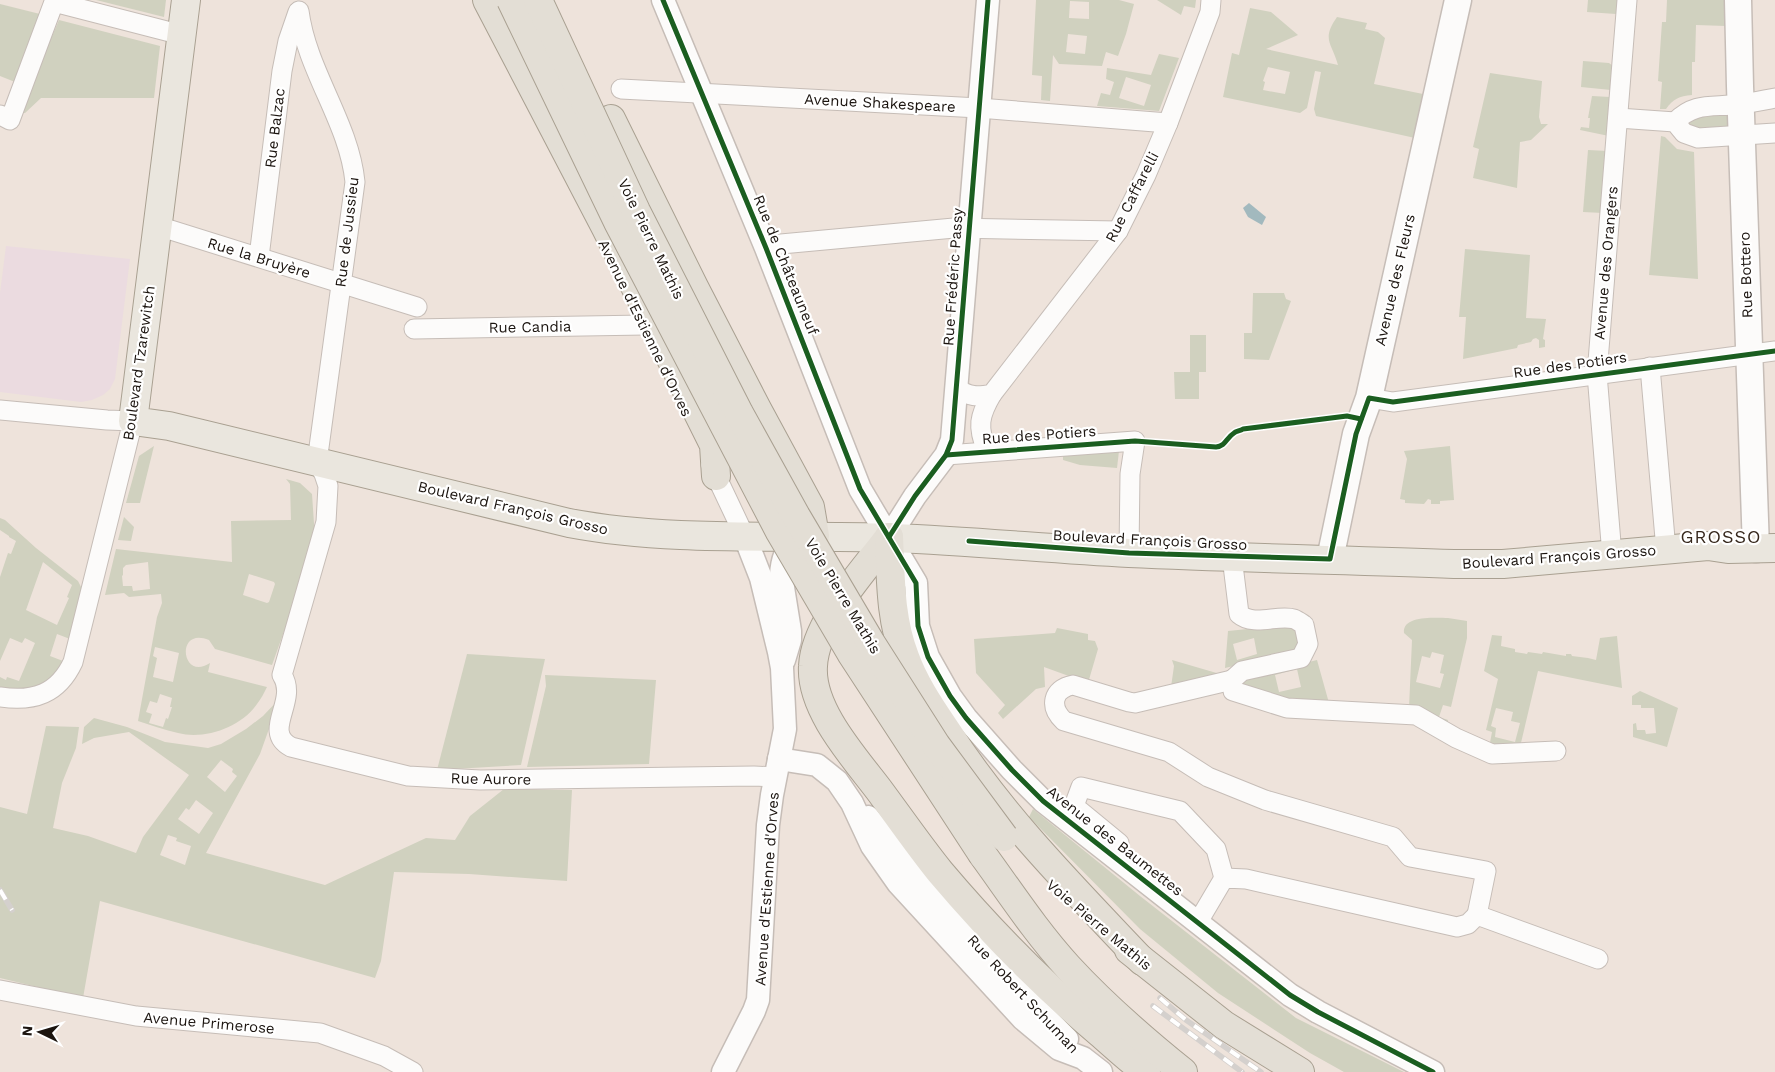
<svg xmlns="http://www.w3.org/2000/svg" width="1775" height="1072" viewBox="0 0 1775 1072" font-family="'Work Sans',sans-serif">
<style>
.medical{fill:#ebdbe0}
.green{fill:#d0d1bf;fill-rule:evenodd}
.water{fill:#a2b9be}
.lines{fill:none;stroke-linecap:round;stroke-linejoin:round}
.minor-casing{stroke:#c6bdb7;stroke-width:21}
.tertiary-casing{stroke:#c6bdb7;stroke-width:25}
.secondary-casing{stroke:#c6bdb7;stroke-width:29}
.primary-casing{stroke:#a9a091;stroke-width:30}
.trunk-casing{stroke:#a9a091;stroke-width:30}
.minor{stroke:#fcfbfa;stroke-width:19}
.tertiary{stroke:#fcfbfa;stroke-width:22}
.secondary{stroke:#fcfbfa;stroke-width:26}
.primary{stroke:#eae6de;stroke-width:28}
.trunk{stroke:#e3ded5;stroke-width:28}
.rail-casing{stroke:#d4d0cd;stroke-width:5.5}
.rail{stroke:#fff;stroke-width:4;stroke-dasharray:11;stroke-linecap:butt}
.trunk-bridge-casing{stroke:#a9a091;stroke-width:30;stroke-linecap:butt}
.trunk-bridge{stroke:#e3ded5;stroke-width:28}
.cycleway-casing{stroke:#fff;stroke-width:8}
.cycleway{stroke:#1b5e20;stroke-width:5}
.labels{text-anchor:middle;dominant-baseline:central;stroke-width:4.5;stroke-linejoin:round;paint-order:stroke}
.street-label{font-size:15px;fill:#1b140f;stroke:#fff}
.quarter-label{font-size:18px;letter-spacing:1px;fill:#35261b;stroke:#fff}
</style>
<rect width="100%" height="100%" fill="#eee3db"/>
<polygon class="medical" points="6,246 130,259 115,379 110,389 103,395 92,400 81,402 0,392 0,293"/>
<g class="green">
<polygon points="96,0 166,0 164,17"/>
<path d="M1036,0H1119L1134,4L1126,34L1118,56L1106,52L1102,66L1059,64L1053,55L1050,101L1041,100L1042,76L1032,75ZM1070,1L1089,2V19L1069,18ZM1068,34L1087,36L1085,54L1066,52Z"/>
<polygon points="1157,0 1196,0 1195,8 1184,6 1181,15"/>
<polygon points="1588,0 1618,0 1616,14 1587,12"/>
<path d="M1667,0H1725L1726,26L1696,25L1695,62H1692V95C1679,96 1673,99 1666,109H1660L1662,82L1658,81L1662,22H1666Z"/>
<polygon points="0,4 44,15 15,82 0,76"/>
<path d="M1250,8L1271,12L1298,35L1266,49L1338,65C1332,43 1321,40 1337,17L1367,23L1365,29L1378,32L1385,38L1374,84L1423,94L1415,138L1316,116L1314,109L1321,72L1315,71L1307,108L1300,113L1223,97L1232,53L1239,55ZM1268,67L1290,72L1285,94L1263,90L1265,82L1263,81Z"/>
<polygon points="59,20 160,46 154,98 41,98 25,113 19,113"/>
<path d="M1159,54L1179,58L1159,111L1097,106L1101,93L1110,95L1114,82L1106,79L1107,68L1151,75ZM1126,77L1151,85L1144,106L1119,98Z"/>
<polygon points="1583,61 1609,63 1613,66 1611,90 1581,87"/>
<polygon points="1490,73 1542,81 1539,117 1541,124 1548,124 1531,140 1520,142 1517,188 1473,178 1479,149 1473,147"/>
<polygon points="1592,96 1610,97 1609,136 1580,130 1581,127 1589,128 1590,118 1588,118"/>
<polygon points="1737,108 1738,133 1685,131 1686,115"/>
<polygon points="1661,136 1665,137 1677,149 1694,152 1698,279 1649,275"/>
<polygon points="1588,150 1608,151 1603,213 1583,212"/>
<polygon points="1465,249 1530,255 1526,318 1546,319 1543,339 1545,340 1545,347 1539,348 1539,340 1536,338 1533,339 1531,342 1518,345 1517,348 1463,359 1466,317 1459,317"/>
<polygon points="1253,293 1284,293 1286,299 1291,301 1269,360 1244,359 1244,333 1252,333"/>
<polygon points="1190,335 1206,335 1206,372 1199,372 1199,399 1175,399 1174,372 1190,372"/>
<polygon points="154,446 140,503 126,503 139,456"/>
<polygon points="1450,446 1454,500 1440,501 1440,504 1431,504 1431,500 1428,499 1424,504 1405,503 1405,500 1400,499 1407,459 1404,451"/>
<polygon points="1063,449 1119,451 1117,468 1080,465 1063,460"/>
<path d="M286,479L300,483L312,494L315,538L301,584L272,665L215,649L209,640C175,626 181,682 210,663L208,672L267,687C264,693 261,699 257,704C241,727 205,740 178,733C165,730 151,725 138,721L157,617L162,603L161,594L129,597L124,593L105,595L116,549L232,562L231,521L291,520L290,484ZM148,562L150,589L133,591L132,586H123L122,576L123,575V568L126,565ZM249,574L274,582L275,584L269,602L267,603L243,595ZM155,647L179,653L173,682L153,677L157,658L153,656ZM160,694L172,698L170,707H172L168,719L166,718L163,727L149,723L152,714L146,712L150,701L157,703Z"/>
<polygon points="124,517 134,527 131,541 118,540"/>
<path d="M0,518L5,520L36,548L78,581L82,589L70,639L57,634L50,656L63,661C50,689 27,691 0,688V677L6,680L7,677L19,681L35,643L25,638L22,643L10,638L0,661V577L8,553L11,554L16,541L9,537V536L0,530ZM43,562L72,585L67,597L69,598L57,625L26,610Z"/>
<path d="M1448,618L1467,621V638L1451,707L1443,705L1439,717L1448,720L1447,724L1409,708L1412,640L1404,633C1402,615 1436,618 1448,618ZM1432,652L1444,655L1440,673L1444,674L1440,688L1416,682L1422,656L1430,658Z"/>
<path d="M1288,625L1301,633L1298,651L1225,668L1228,631ZM1254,638L1257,654L1237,660L1233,644Z"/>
<polygon points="1057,628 1088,634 1088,640 1095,641 1098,649 1088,683 1044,667 1045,687 1036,689 1003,719 998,713 1005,705 976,673 974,639 1055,633"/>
<path d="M1492,635L1502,636L1501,646L1515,649V652L1527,654L1528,652L1542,654L1543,652L1566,656V654H1571L1572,656L1588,658L1596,660L1600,638L1617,636L1622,688L1538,671L1520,747L1489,748L1492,732L1486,730L1498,679L1484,671ZM1496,708L1513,712L1511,721L1520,723L1515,742L1495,737L1496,728L1491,726Z"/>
<polygon points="467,654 545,659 521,765 437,770"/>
<polygon points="1172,660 1220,674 1171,687 1174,666"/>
<path d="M1317,660L1329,703H1294L1243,685V682L1251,676ZM1297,669L1301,687L1279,692L1275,675Z"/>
<polygon points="545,675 656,680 649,764 527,767 546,686"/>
<polygon points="1640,691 1678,708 1667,747 1633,737 1633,724 1636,723 1637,730 1645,730 1646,734 1656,733 1654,708 1641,708 1641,705 1632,705 1632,696"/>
<path d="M280,698L260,754L206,853L325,885L426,838L455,840L470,816L504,789L572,790L567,881L469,874L394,872L381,961L375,978L100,901L83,998L0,978V807L27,814L46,726L79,727L76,748L62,783L53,828L88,836L136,853L143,837L189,775L129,732L94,738L82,744L84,727L94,718L127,727L165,742L208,748L221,744L246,729L263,716ZM221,760L233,769L232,772L237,776L225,792L207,777ZM196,800L213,813L199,834L178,819L186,808L189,810ZM168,835L177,838L176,841L191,846L185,865L160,855Z"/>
<polygon points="1033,809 1140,896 1296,1018 1404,1072 1344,1072 1310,1053 1218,993 1140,929 1029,817"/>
</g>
<polygon class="water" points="1249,203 1266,217 1262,225 1248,217 1243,208"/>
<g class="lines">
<defs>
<g id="minor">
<path d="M299,11C307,72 349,122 355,182L317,462L324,474L328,486L326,522L282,675C299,701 261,731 291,747L408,776L480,780L754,776L776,777"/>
<polyline points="621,89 979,108 1168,123"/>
<polyline points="0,115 10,120 54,2 182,35"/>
<polyline points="1618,118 1675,122 1684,133 1698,138 1775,133"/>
<path d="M1675,122C1695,101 1714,108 1740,104C1752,103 1764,100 1775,98"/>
<polyline points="158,226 417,307"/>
<polyline points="766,248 781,244 954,228 1118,231"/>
<polyline points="259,257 282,71 288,41 298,12"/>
<polyline points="414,329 645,325"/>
<polyline points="1650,367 1666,550"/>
<path d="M957,388C969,397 977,397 992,394L1118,231L1146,175L1168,123L1210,12L1211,0"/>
<polyline points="1369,398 1393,402 1775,351"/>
<path d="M0,410L107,420L133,421L73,662C58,694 34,702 0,697"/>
<path d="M987,451C977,427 979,416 992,394"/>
<polyline points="946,455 1135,441 1130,474 1129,553"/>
<polyline points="711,465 745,537"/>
<polyline points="1612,555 1597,374 1627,0"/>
<path d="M1232,557L1239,614C1254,627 1278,614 1294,619C1297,620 1301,623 1304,625L1308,644L1301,658L1242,671L1232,680L1233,691L1287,708L1416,715L1456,738L1492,754L1556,751"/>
<path d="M1232,680L1135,703L1129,702L1073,685C1052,689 1049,707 1064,721L1169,752L1208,777L1265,800L1393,837L1410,857L1486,871L1477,915"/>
<polyline points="1114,858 1119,843 1074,806 1081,787 1180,811 1216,849 1224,878"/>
<polyline points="1198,922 1224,878 1246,879 1457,927 1468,924 1477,915 1598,959"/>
<polyline points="0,990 136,1016 320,1033 384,1056 413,1072"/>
</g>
<g id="tertiary">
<polyline points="663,0 766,248 860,489 916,583 918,626 928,657 950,696 966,718 1012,770 1043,801 1290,995 1318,1012 1433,1072"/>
<polyline points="889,537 915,496 946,455 952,440 988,0"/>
<path d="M784,660L790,640V631L781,575C782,559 786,550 795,538"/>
<polyline points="779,759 817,765 837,781 852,803 872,846 898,883 1023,1019 1059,1049 1083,1058 1101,1072"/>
<polyline points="868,817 947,913 1030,1002 1067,1039"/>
<polyline points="723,1072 754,1011 758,1000 768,825 772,795 785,729 782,668 779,652 761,578 745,537"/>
</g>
<g id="secondary">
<polyline points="1738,0 1740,86 1756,549"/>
<polyline points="1330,559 1356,434 1369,398 1458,0"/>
</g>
<path id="primary" d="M186,0L133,421L169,426L569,523C676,543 785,534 893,538C972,541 1050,549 1129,553C1237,558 1345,560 1454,564H1503L1708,546L1728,549L1775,548"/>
<g id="trunk">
<polyline points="487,0 606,228 714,445 716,476"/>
<polyline points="611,119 694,287 757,409 810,507 815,536"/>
<path d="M889,537C863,572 815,622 813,666C810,709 854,757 879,790C899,817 919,846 940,872C989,930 1042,984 1100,1033C1115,1046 1130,1060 1146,1072"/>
<path d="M889,537C891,578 890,619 905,657C915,685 932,709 948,733C1003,818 1073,888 1142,961"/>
<path d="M983,855C1010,892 1036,932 1068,967C1103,1005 1142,1039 1183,1072"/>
<polyline points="1129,950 1224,1025 1300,1072"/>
</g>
</defs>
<use href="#minor" class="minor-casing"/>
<use href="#tertiary" class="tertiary-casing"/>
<use href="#secondary" class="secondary-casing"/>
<use href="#primary" class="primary-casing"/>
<use href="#trunk" class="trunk-casing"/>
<use href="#minor" class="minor"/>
<use href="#tertiary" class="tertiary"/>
<use href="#secondary" class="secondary"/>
<use href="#primary" class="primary"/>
<use href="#trunk" class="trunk"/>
<defs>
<g id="rail">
<polyline points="0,890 12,910"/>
<polyline points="1160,998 1186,1020 1261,1072"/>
<polyline points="1153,1006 1242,1072"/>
</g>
</defs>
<use href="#rail" class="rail-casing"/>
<use href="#rail" class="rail"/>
<defs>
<g id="trunk-bridge">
<polyline points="511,0 618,222 780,532 851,653 983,855"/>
<polyline points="538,0 636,211 739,413 796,516 871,643 936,745 1004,837"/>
</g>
</defs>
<use href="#trunk-bridge" class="trunk-bridge-casing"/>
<use href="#trunk-bridge" class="trunk-bridge"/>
<defs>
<g id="cycleway">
<polyline points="663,0 766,248 860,489 916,583 918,626 928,657 950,696 966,718 1012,770 1043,801 1290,995 1318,1012 1433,1072"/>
<path d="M946,455L1135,441L1216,447C1226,446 1226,438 1234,433C1236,431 1240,431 1243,429L1347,416L1361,419"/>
<polyline points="889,537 915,496 946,455 952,440 988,0"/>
<polyline points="969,541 1129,553 1330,559 1356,434 1369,398 1393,402 1775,351"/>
</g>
</defs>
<use href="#cycleway" class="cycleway-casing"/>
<use href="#cycleway" class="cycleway"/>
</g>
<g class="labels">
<g class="street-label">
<text transform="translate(880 103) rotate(3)">Avenue Shakespeare</text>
<text transform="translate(275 128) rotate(-83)">Rue Balzac</text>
<text transform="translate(1132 197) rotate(-63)">Rue Caffarelli</text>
<text transform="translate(347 232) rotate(-83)">Rue de Jussieu</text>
<text transform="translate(651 239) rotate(64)">Voie Pierre Mathis</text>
<text transform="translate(259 258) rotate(17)">Rue la Bruyère</text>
<text transform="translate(1606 263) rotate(-85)">Avenue des Orangers</text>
<text transform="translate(786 265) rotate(68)">Rue de Châteauneuf</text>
<text transform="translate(1746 275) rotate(-92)">Rue Bottero</text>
<text transform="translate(953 277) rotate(-86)">Rue Frédéric Passy</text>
<text transform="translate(1395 280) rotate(-77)">Avenue des Fleurs</text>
<text transform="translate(530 327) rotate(-1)">Rue Candia</text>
<text transform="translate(645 328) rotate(64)">Avenue d'Estienne d'Orves</text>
<text transform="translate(139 363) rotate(-82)">Boulevard Tzarewitch</text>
<text transform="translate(1570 365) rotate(-8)">Rue des Potiers</text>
<text transform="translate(1039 435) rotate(-4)">Rue des Potiers</text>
<text transform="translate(513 508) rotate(13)">Boulevard François Grosso</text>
<text transform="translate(1150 540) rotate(3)">Boulevard François Grosso</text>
<text transform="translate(1559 557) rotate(-4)">Boulevard François Grosso</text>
<text transform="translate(843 596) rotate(59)">Voie Pierre Mathis</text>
<text transform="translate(491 779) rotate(1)">Rue Aurore</text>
<text transform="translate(1115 841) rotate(38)">Avenue des Baumettes</text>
<text transform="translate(767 889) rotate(-86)">Avenue d'Estienne d'Orves</text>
<text transform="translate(1099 925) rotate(40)">Voie Pierre Mathis</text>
<text transform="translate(1023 994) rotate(47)">Rue Robert Schuman</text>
<text transform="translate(209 1023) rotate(5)">Avenue Primerose</text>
</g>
<g class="quarter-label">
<text x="1721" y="536">GROSSO</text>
</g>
</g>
<g transform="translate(40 1032) rotate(275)" stroke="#ffffff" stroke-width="4" paint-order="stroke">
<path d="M0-4L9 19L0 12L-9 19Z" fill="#1b140f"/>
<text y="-8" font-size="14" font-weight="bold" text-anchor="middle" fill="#1b140f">N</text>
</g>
</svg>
